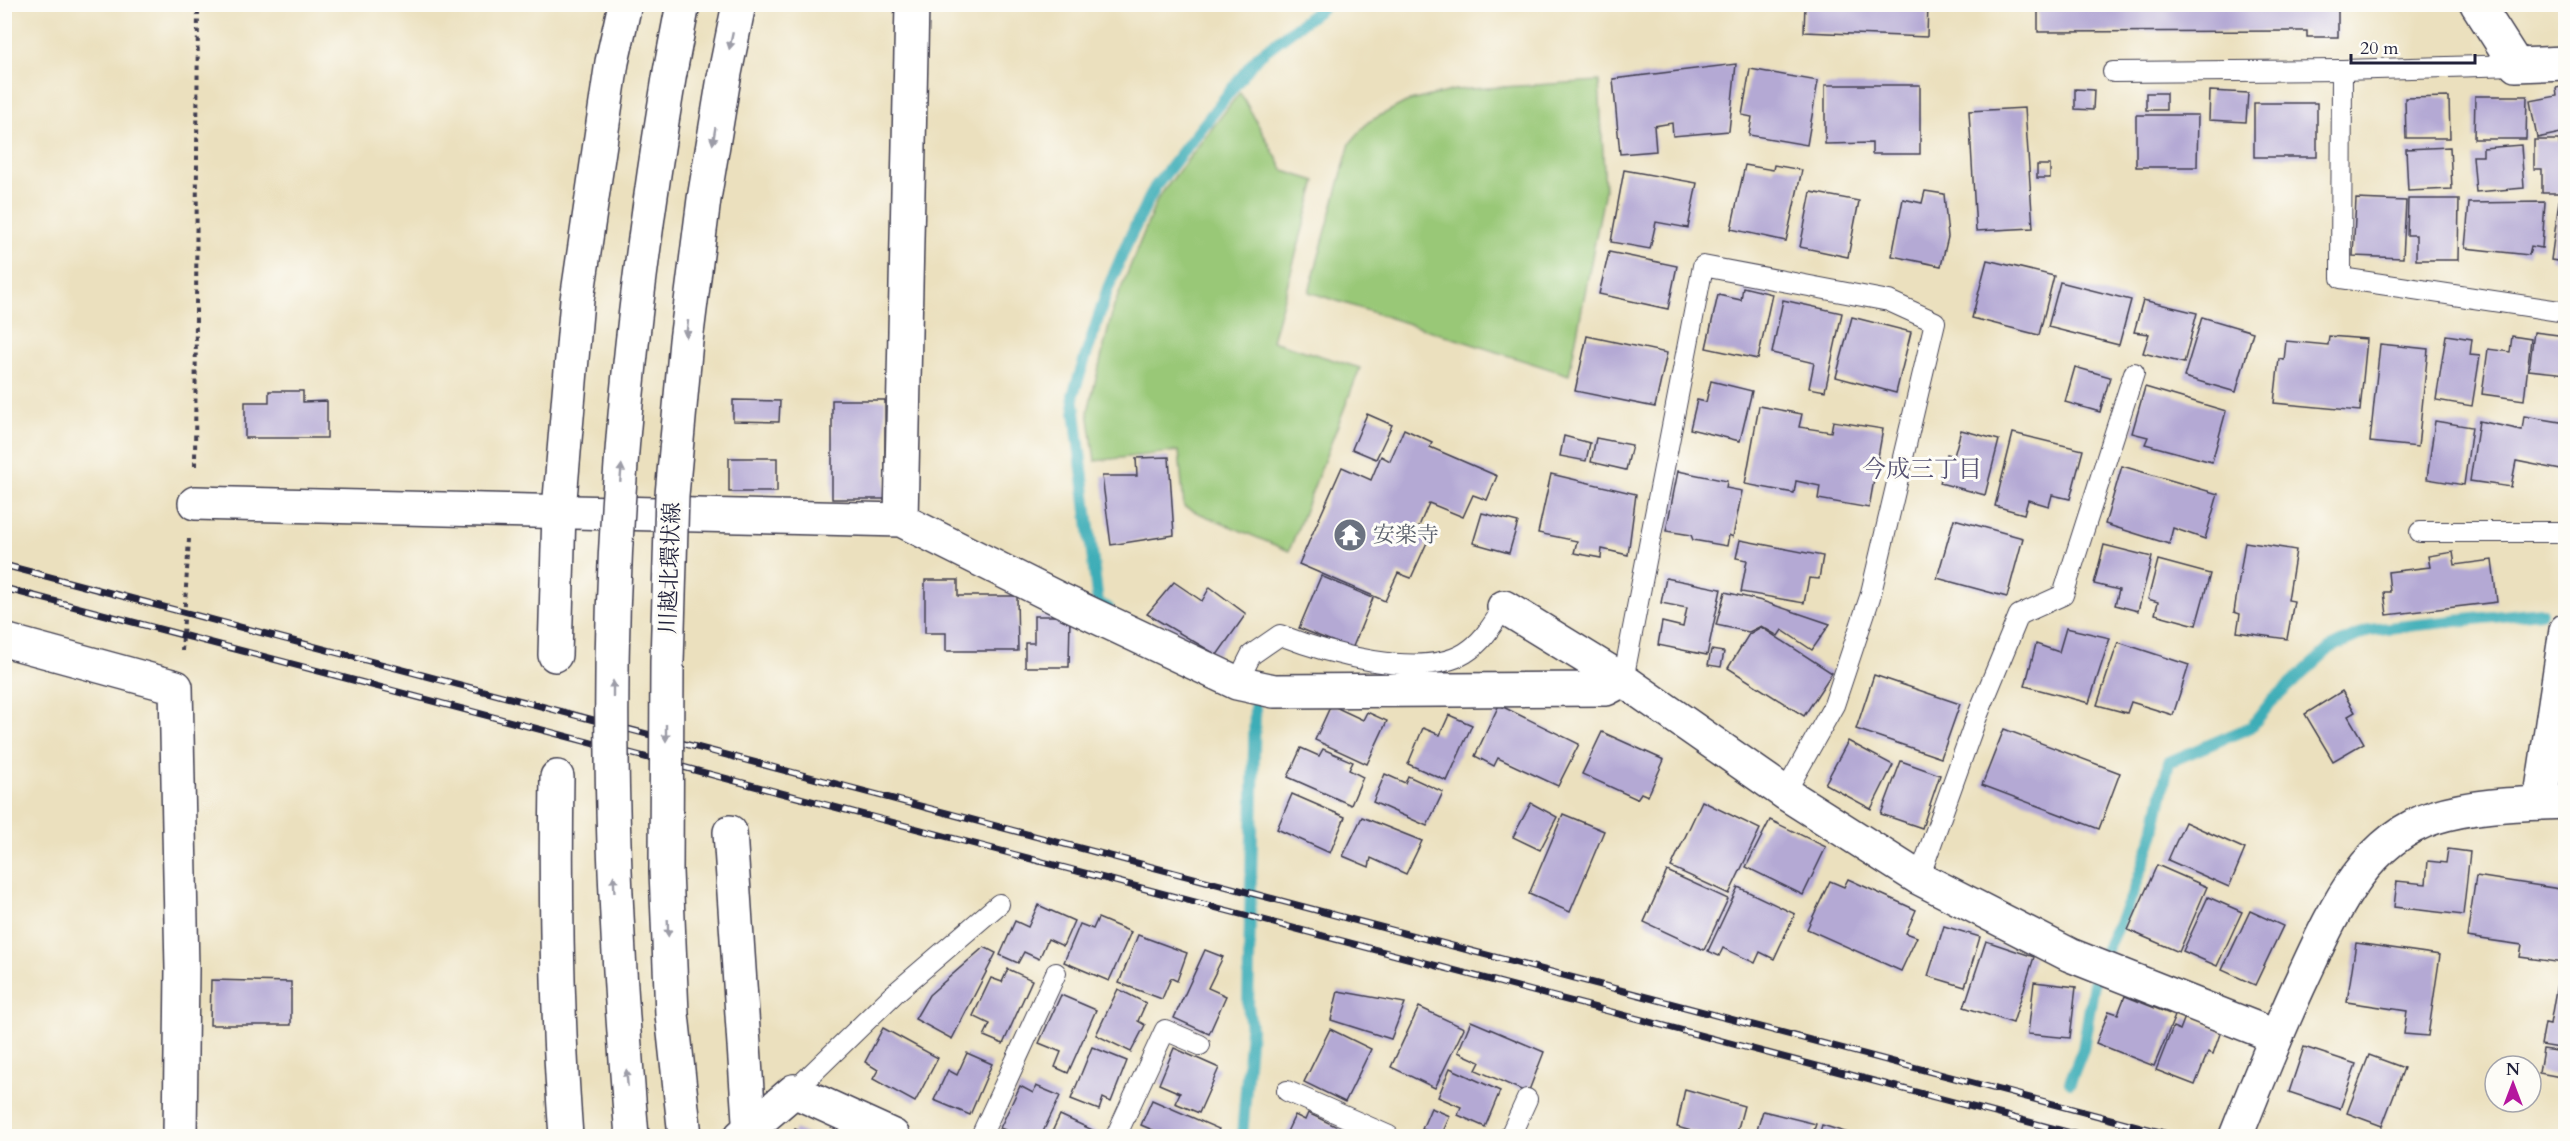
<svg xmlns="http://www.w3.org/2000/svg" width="2570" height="1141" viewBox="0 0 2570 1141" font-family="Cardo,'Noto Serif JP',serif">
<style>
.green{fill:#99c877;stroke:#5e7559;stroke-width:1.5}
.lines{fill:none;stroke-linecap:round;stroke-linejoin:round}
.stream{stroke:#3cadb7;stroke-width:12}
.building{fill:#b4a9d4}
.lane-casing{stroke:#403e4f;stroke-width:22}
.street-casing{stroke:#403e4f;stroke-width:36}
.secondary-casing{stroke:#403e4f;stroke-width:36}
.path{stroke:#403e4f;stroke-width:4;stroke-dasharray:4.5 4.5;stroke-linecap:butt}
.lane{stroke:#fff;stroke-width:20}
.street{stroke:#fff;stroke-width:33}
.secondary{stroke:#fff;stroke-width:33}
.rail-casing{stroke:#22223b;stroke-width:7}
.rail{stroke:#fdfcf7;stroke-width:4.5;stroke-dasharray:14;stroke-linecap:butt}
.secondary-bridge-casing{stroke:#403e4f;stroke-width:36;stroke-linecap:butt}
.secondary-bridge{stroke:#fff;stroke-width:33}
.oneway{fill:#9c9ca7}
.labels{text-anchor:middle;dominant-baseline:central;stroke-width:6;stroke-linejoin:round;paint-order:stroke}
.worship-label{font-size:22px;fill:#5b616d;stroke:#fdfcf7;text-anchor:start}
.street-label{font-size:22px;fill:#22223b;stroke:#fdfcf7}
.neighbourhood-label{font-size:24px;fill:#555171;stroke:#fdfcf7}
</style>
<rect width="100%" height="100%" fill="#fdfcf7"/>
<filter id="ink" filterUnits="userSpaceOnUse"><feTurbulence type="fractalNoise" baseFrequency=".0167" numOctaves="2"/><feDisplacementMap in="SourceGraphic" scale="12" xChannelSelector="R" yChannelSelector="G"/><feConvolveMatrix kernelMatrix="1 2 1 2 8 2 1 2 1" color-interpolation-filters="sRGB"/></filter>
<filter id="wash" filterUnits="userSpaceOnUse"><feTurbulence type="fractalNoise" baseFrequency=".008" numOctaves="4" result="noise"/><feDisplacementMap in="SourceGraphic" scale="24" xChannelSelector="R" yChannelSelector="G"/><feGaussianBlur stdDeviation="1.35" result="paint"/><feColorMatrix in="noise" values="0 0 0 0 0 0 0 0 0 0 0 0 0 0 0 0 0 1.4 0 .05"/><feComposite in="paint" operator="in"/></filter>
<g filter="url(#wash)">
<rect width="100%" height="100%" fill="#ebe0be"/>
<g class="green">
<polygon points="1599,81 1605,190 1569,375 1309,292 1350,143 1368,122 1406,102 1455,90"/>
<polygon points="1240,92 1284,171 1316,181 1272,341 1360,368 1289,551 1184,507 1179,451 1095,461 1088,411 1114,306 1158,198"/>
</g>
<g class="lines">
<g class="stream">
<polyline points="1108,608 1098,603 1073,395 1108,288 1129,239 1155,187 1257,57 1327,4"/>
<polyline points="2106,950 2133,894 2153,836 2169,762 2251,727 2271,702 2330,648 2369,630 2541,612"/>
<polyline points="2070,1082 2083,1049 2095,977"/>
<polyline points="1242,1136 1251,1029 1248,1005 1255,707"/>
</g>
</g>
<g id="blocks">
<g class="building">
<polygon points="1805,4 1928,4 1927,37 1804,32"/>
<polygon points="2038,5 2338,5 2338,37 2307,37 2307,31 2038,32"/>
<polygon points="1736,64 1729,131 1673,136 1672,123 1654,126 1656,151 1620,154 1613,79"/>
<polygon points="1750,69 1818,81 1807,145 1749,135 1752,117 1742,115"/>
<polygon points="1825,85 1920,85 1920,154 1872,154 1872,143 1825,144"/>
<polygon points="2566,86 2566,132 2537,138 2530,101 2557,96 2556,88"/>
<polygon points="2075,89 2094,90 2093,110 2075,109"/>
<polygon points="2210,91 2248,93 2246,122 2209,120"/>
<rect x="2146" y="93" width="20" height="17"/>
<polygon points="2475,96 2527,96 2526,139 2474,139"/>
<polygon points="2449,97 2450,138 2406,138 2405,98"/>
<rect x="2254" y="103" width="63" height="54"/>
<polygon points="2025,108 2033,228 1976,231 1969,111"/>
<polygon points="2136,115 2198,115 2197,167 2136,167"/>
<polygon points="2534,140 2559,140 2560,150 2566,150 2566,193 2542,193 2542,169 2534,169"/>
<polygon points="2521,145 2524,188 2476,192 2473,156 2483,156 2483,148"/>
<polygon points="2450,147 2452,189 2408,191 2406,149"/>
<polygon points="1745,165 1773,170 1774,165 1802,170 1786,241 1731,229"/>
<rect x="2037" y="165" width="13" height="13"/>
<polygon points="1624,170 1697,183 1688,228 1656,222 1650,249 1611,242"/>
<polygon points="1925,191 1944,194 1948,237 1941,266 1892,256 1903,199 1922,203"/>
<polygon points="1811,192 1859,201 1848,257 1800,247"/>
<polygon points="2356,199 2406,201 2403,258 2353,256"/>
<polygon points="2408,199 2459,199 2458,260 2416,260 2416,235 2407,235"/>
<polygon points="2559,201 2566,202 2566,262 2551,260"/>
<polygon points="2545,202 2542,248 2531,246 2529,255 2465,248 2469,203"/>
<polygon points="1609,252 1677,266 1668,309 1599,294"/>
<polygon points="1987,260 2054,276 2039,335 1972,318"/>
<polygon points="2060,282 2131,300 2119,345 2048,327"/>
<polygon points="1743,287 1772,294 1758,359 1706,348 1718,295 1741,300"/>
<polygon points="1783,300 1842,313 1825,391 1809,388 1814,363 1772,353"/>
<polygon points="2143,300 2197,313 2184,363 2143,353 2149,334 2134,332"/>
<polygon points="1852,317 1911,332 1896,393 1836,377"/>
<polygon points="2202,317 2253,332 2236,392 2184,377"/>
<polygon points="2534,332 2566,336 2566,374 2529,370"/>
<polygon points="2446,335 2472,339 2470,355 2480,356 2472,406 2436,400"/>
<polygon points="1587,336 1667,353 1655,407 1575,391"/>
<polygon points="2329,336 2367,339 2360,411 2274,403 2279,359 2284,360 2286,341 2328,345"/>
<polygon points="2512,336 2531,339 2524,400 2482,394 2488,349 2510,352"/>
<polygon points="2380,344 2428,349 2418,447 2370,442"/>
<polygon points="2075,367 2110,377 2100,412 2065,402"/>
<polygon points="1711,381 1752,391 1740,441 1690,429 1697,400 1706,402"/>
<polygon points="2145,387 2226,411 2212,462 2145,444 2148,437 2132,433"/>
<polygon points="269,391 303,391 303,402 327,401 327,438 245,438 245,402 269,402"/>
<polygon points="733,400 780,401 779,422 733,421"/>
<rect x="832" y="400" width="53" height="99"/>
<polygon points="1759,406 1802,414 1799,427 1831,432 1833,421 1883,429 1869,508 1818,499 1820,486 1796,481 1794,493 1745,484"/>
<polygon points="1367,414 1392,425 1376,459 1352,449"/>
<polygon points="2524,416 2566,423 2566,471 2516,461 2511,487 2470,481 2479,421 2522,430"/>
<polygon points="2435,421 2472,427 2464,485 2427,479"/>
<polygon points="1404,429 1432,442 1430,447 1497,476 1487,500 1473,495 1463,517 1429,503 1416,533 1429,538 1411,578 1398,573 1385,601 1299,564 1342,467 1371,480 1381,456 1390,461"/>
<polygon points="1961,430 1999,440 1985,495 1940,483 1947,454 1954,456"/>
<polygon points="2013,433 2083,450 2070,499 2052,495 2049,506 2028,500 2024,514 1995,506"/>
<polygon points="1564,436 1590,443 1586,461 1560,456"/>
<polygon points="1596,438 1632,445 1626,470 1591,462"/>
<polygon points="1169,457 1174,535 1111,545 1102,476 1137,476 1136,458"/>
<rect x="729" y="458" width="48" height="34"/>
<polygon points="2122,466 2218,494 2205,539 2173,528 2169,544 2105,524"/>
<polygon points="1678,471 1727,481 1726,488 1742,491 1733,537 1729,535 1727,546 1693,540 1691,535 1666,531"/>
<polygon points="1551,474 1636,494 1628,555 1602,549 1601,558 1574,553 1577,541 1538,533"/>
<polygon points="1482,513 1518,522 1509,553 1473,543"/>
<polygon points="1954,519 2023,538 2007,597 1937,578"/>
<polygon points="1740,540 1823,556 1819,579 1809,578 1804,603 1741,592 1747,560 1736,558"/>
<polygon points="2245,542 2296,550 2288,600 2294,601 2287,639 2237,632 2240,614 2234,612"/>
<polygon points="2104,545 2152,557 2138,611 2115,605 2119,590 2094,584"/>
<polygon points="2453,552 2455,565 2492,560 2497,602 2387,615 2384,592 2390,592 2388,572 2430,567 2428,556"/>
<polygon points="2158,560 2210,574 2196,625 2155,614 2158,602 2148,599"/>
<polygon points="1321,576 1373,598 1352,649 1299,628"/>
<polygon points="1666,578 1721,589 1707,655 1658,645 1662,622 1683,627 1687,608 1661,603"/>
<polygon points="925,580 958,580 958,596 1017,596 1018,651 946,651 946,633 925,633"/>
<polygon points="1174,582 1202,601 1210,587 1246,614 1217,655 1147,614"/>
<polygon points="1725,592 1762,601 1830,624 1812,650 1782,630 1778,636 1761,626 1749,632 1716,625"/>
<polygon points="1034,616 1070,616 1069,667 1025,667 1025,643 1034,643"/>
<polygon points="1761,627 1832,673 1804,716 1728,668 1749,634"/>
<polygon points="2066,628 2110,638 2089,703 2025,686 2036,644 2059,652"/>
<polygon points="2118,642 2189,665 2173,715 2131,702 2127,713 2097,705"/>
<polygon points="1711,650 1724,652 1721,667 1708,665"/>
<polygon points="1874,675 1960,704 1941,758 1856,729"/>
<polygon points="2342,691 2355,712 2348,716 2364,743 2333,761 2305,714"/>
<polygon points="1331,705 1363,720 1367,712 1387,721 1367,764 1315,740"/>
<polygon points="1499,705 1579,744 1558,786 1498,758 1494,766 1475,756"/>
<polygon points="1449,715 1472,725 1447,781 1408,764 1423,728 1440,735"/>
<polygon points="2004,729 2120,773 2099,829 1982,785"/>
<polygon points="1602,732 1664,760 1648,796 1641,793 1637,799 1582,774"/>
<polygon points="1848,741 1893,765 1871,809 1825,784"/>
<polygon points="1301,748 1319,756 1323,749 1353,762 1349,770 1363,777 1351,805 1288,777"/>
<polygon points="1901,761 1940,775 1922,828 1881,814"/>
<polygon points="1385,774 1405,783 1408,776 1443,792 1427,826 1373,802"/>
<polygon points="1292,794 1345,817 1330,853 1277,829"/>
<polygon points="1702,801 1760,829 1729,894 1671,867"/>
<polygon points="1531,803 1557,817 1540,850 1513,837"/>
<polygon points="1563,814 1604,831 1570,912 1529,894"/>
<polygon points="1362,817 1422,841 1406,874 1371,858 1369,867 1343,856"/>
<polygon points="1770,820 1826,847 1803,895 1746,867"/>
<polygon points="2185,822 2245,849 2229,887 2168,860"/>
<polygon points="2448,849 2470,852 2463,915 2394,907 2397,881 2426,884 2428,861 2446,863"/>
<polygon points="2157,865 2207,887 2179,952 2128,930"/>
<polygon points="1667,871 1728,899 1704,950 1644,922"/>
<polygon points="2476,876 2566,890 2566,944 2563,963 2520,957 2522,945 2467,937"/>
<polygon points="1848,879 1916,910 1906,933 1917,937 1901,971 1807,929 1830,881 1844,887"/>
<polygon points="1738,887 1795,914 1774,959 1760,952 1755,963 1723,948 1719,956 1708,951"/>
<polygon points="2208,897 2242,912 2217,966 2183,951"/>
<polygon points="1038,905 1074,921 1063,946 1048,939 1039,959 1024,952 1018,963 1000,955 1015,921 1028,927"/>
<polygon points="2250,911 2283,926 2255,985 2222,970"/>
<polygon points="1098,918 1131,932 1109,981 1064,962 1080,924 1093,929"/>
<polygon points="1944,926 1980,937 1965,987 1928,976"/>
<polygon points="1138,935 1187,953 1177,981 1171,978 1162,999 1119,983"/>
<polygon points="1986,941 2034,957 2013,1023 1964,1007"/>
<polygon points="2356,943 2440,955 2428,1036 2404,1034 2407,1011 2347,1002"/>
<polygon points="984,947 996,953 952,1039 915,1019 929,995"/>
<polygon points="1205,950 1223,957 1208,988 1226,996 1209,1034 1174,1018"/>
<polygon points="1008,969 1032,980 1003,1044 984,1036 990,1024 973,1016 991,978 1002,982"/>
<polygon points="2558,978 2566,980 2566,1049 2541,1045 2545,1023 2550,1024"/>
<polygon points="211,980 291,982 291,1025 210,1025"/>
<polygon points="2034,982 2076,987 2070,1038 2028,1034"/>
<polygon points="1118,989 1146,1003 1138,1021 1145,1025 1131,1052 1096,1035"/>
<polygon points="1338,991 1405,1003 1391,1039 1331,1020"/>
<polygon points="1061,995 1096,1010 1068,1073 1055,1067 1061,1052 1039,1043"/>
<polygon points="2125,996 2175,1016 2154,1066 2096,1043 2109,1011 2118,1014"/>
<polygon points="1419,1007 1464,1028 1435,1088 1391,1067"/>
<polygon points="2185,1017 2221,1031 2213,1054 2208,1052 2195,1085 2156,1070 2173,1027 2180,1030"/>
<polygon points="1471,1021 1544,1052 1528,1093 1476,1070 1480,1062 1458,1052"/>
<polygon points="883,1028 938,1058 915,1102 873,1079 878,1070 865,1062"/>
<polygon points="1330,1029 1371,1049 1345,1102 1304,1082"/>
<polygon points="1092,1047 1127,1061 1111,1102 1103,1098 1099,1110 1071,1099"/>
<polygon points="2304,1047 2356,1064 2340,1109 2289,1092"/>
<polygon points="1174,1048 1219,1068 1199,1113 1175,1103 1180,1093 1159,1084"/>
<polygon points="2543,1049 2564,1052 2561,1077 2539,1073"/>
<polygon points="967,1053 992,1064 970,1115 934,1100 948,1070 957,1075"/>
<polygon points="2369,1055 2404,1068 2382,1126 2347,1113"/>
<polygon points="1450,1068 1500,1091 1485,1127 1458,1115 1461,1107 1438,1097"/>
<polygon points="1020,1086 1033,1093 1036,1086 1060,1096 1041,1136 1020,1136 1000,1128"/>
<polygon points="1685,1089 1744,1106 1736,1136 1709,1136 1677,1127"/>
<polygon points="1152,1100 1219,1129 1215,1136 1167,1136 1141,1125"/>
<polygon points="1431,1108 1450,1116 1441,1136 1422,1129"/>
<polygon points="1763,1111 1816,1124 1812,1136 1755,1136"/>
<polygon points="1308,1113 1348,1132 1346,1136 1285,1136 1295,1115 1305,1120"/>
<polygon points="1060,1115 1101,1134 1099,1136 1050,1136"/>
<polygon points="1822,1125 1858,1136 1819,1136"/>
<polygon points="795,1129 810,1136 792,1136"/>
</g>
</g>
</g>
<g filter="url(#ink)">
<use href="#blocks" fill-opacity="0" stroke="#403e4f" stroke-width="1.5"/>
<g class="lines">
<defs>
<g id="lane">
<polyline points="2342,70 2341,278 2566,312"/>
<polyline points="2113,72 2342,70 2516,65"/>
<polyline points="2420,532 2566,532"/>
<polyline points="1623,680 1703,266 1889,301 1935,322 1870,597 1834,705 1785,793"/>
<path d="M1237,683L1251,655L1280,635C1326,653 1420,680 1465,653C1483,642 1493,624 1504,607"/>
<polyline points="1919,878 1976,719 2019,615 2063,595 2134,373"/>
<polyline points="794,1091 894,994 999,904"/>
<polyline points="1287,1091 1389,1136"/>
<polyline points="981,1136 1056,973"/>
<polyline points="1116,1136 1165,1030 1200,1045"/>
<polyline points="1510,1136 1527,1099"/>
</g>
<g id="street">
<polyline points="2477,4 2516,65 2566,63"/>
<polyline points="195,503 901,520 1059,599 1237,683 1274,691 1606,689 1623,680"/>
<polyline points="901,520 912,4"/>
<polyline points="1504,607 1623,680 1785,793 1919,878 2070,955 2275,1036"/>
<polyline points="4,640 176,687 182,969 180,1136"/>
<polyline points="555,655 559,510 577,300 612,62 625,4"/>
<path d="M557,777C555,897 557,1017 566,1136"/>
<polyline points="2540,803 2566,630"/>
<polyline points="730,832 750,1136"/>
<polyline points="741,1136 794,1091 893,1136"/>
<path d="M2236,1136C2257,1083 2278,1030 2303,977C2332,915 2363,840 2435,817C2476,804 2522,804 2566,802"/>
</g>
<g id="secondary">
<polyline points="670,72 683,4"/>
<polyline points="724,78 739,4"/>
</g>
</defs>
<use href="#lane" class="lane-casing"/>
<use href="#street" class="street-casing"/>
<use href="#secondary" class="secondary-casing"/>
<g class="path">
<polyline points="195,466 198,4"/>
<polyline points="182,651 189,539"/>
</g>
<use href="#lane" class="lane"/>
<use href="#street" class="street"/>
<use href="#secondary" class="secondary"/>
<defs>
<g id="rail">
<polyline points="4,565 2175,1136"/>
<polyline points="4,588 2082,1136"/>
</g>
</defs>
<use href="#rail" class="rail-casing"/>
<use href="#rail" class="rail"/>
<defs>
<g id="secondary-bridge">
<path d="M632,1136C614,923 604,707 619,493C628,352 647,211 670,72"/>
<polyline points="685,1136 672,1014 666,871 667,662 672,495 686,341 704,199 724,78"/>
</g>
</defs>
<use href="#secondary-bridge" class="secondary-bridge-casing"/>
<use href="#secondary-bridge" class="secondary-bridge"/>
</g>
<defs><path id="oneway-solid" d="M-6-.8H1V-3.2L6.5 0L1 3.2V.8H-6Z" transform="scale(1.5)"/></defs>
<g class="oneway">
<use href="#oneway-solid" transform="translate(731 41) rotate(102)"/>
<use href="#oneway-solid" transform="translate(714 136) rotate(99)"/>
<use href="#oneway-solid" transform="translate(687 329) rotate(97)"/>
<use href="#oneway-solid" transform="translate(621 473) rotate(-85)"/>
<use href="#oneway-solid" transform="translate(613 689) rotate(-90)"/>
<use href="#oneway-solid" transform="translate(666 733) rotate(90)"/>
<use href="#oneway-solid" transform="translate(614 884) rotate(-93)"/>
<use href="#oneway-solid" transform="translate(668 928) rotate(88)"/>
<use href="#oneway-solid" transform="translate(627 1078) rotate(-95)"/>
</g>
</g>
<defs>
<symbol id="temple-disc" viewBox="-11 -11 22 22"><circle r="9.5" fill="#6b7280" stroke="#fdfcf7"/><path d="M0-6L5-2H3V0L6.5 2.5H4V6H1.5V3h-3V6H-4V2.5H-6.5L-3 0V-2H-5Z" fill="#fff"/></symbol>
</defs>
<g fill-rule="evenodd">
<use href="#temple-disc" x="1331" y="516" width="38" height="38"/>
</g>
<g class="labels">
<g class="worship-label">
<text x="1373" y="535">安楽寺</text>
</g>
<g class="street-label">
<text transform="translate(670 568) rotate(-88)">川越北環状線</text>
</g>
<g class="neighbourhood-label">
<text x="1922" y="469">今成三丁目</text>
</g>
</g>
<rect width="2570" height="1141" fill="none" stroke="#fdfcf7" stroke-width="24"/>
<g transform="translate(2513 1084)"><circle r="28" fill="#fdfcf7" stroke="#a5a5ac" stroke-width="1.5"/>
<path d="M0-4.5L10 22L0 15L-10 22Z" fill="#b5179e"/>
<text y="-9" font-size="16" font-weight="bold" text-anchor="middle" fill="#22223b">N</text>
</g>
<path d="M2351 54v9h124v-9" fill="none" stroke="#22223b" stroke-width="3"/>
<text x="2360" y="54" font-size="18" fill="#22223b" stroke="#fdfcf7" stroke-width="4.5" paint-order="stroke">20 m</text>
</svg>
